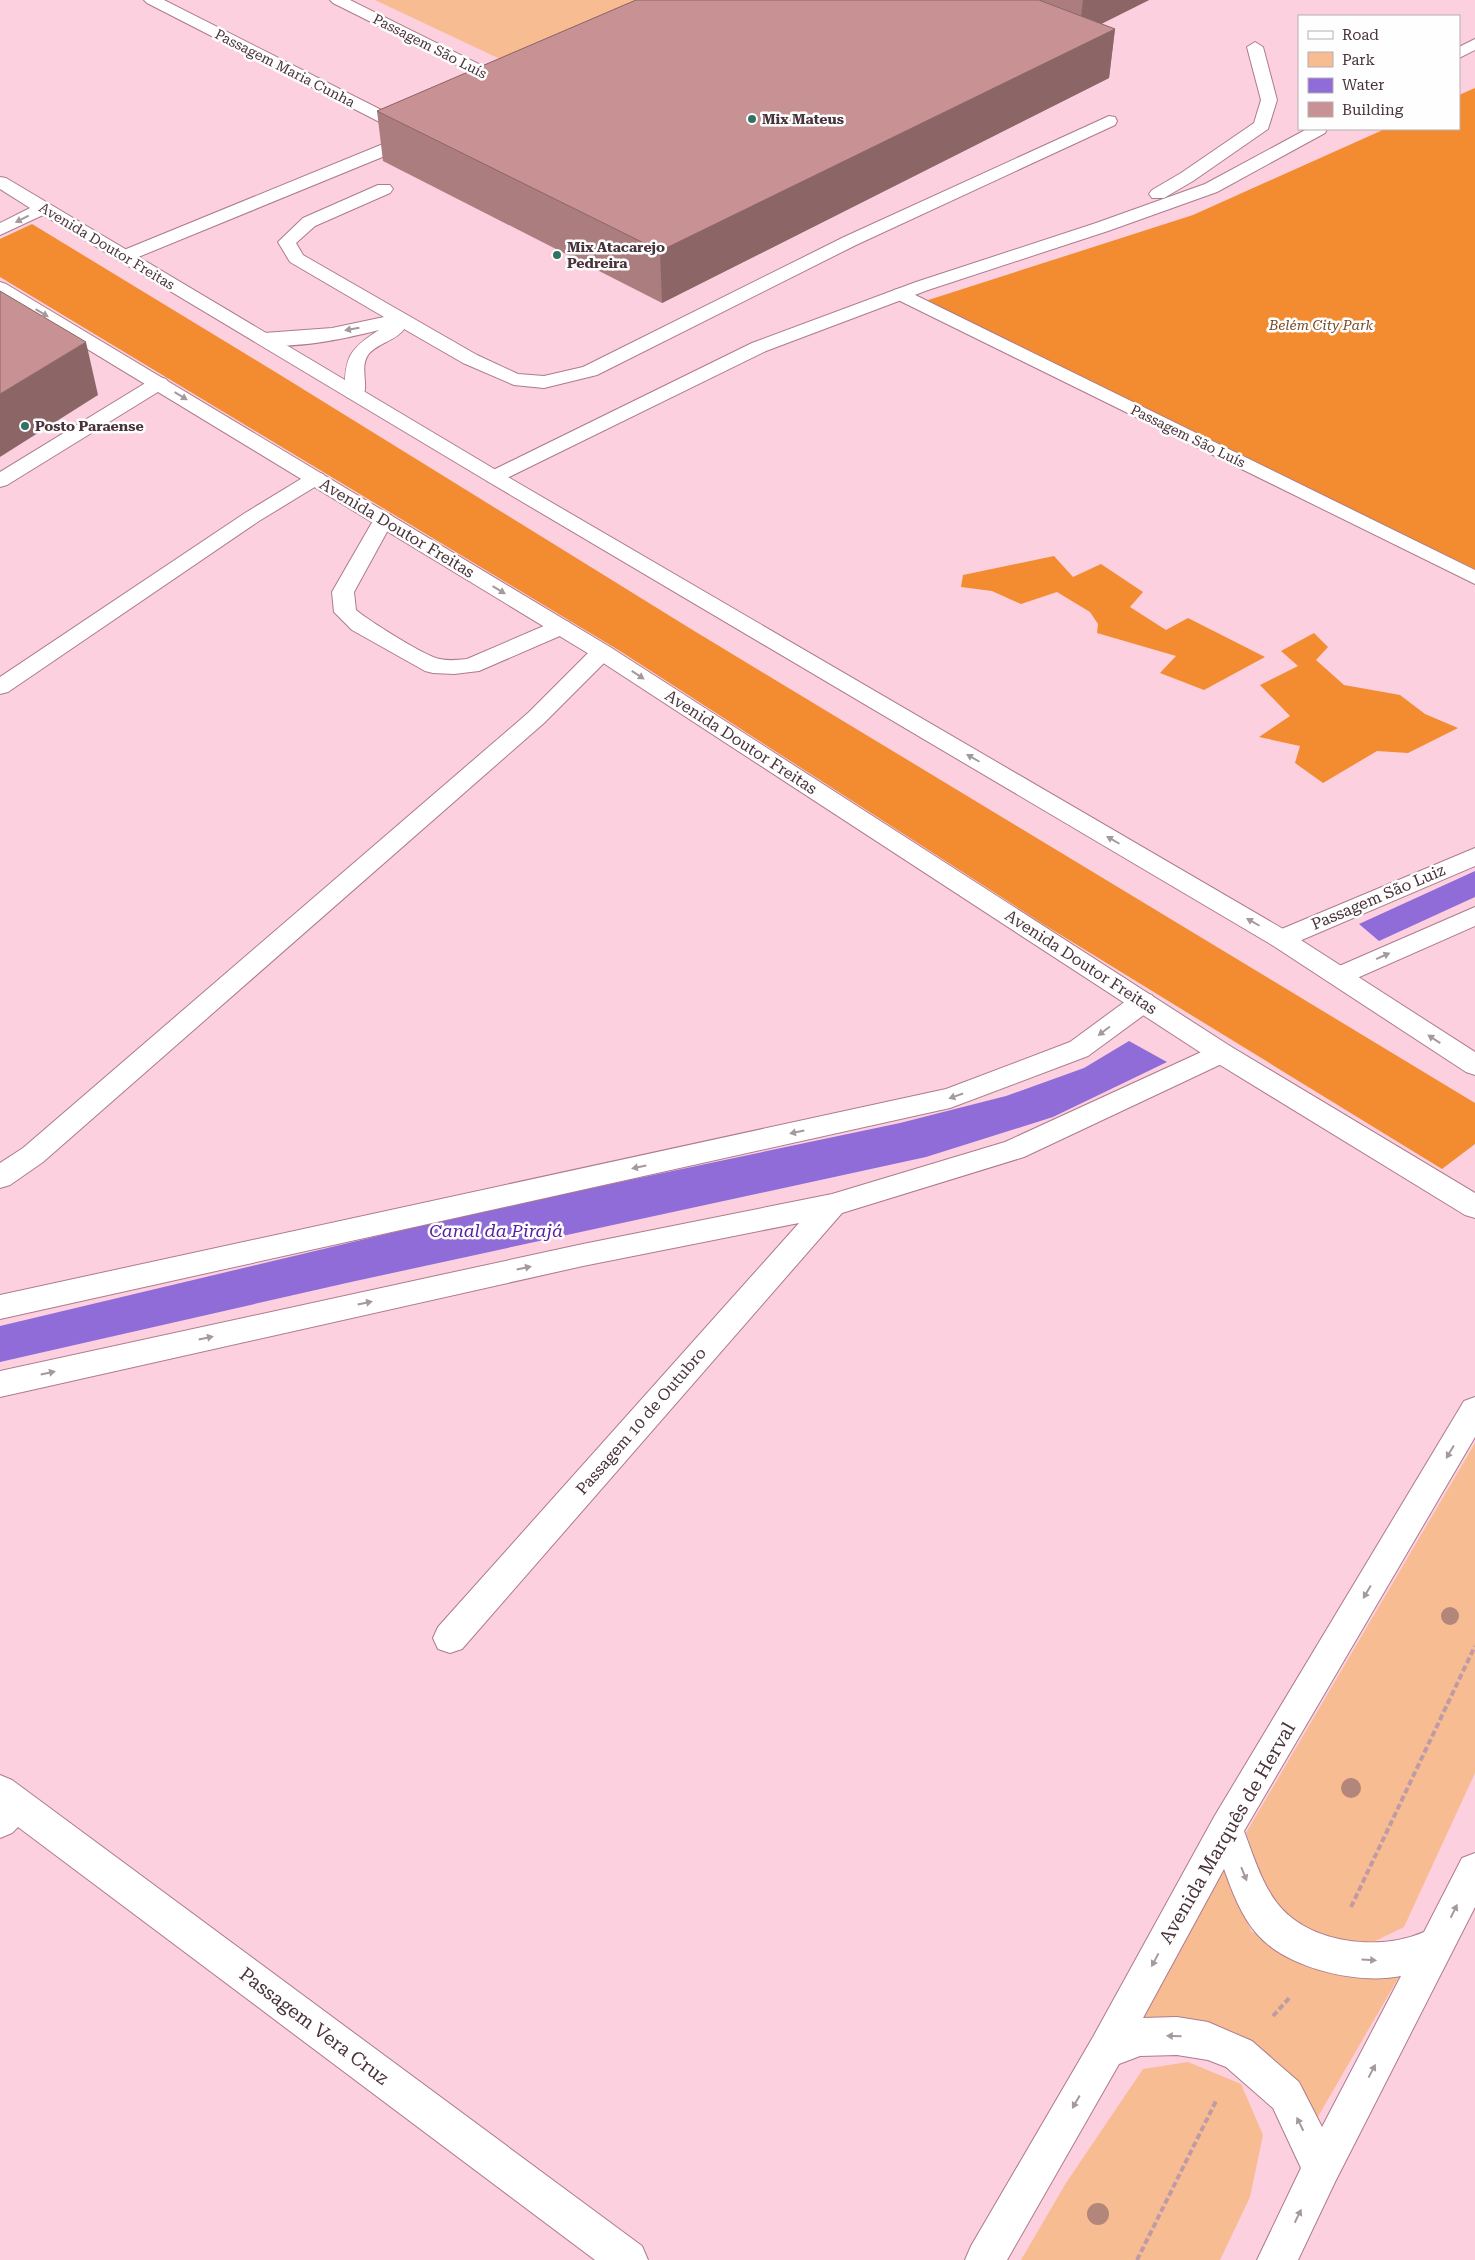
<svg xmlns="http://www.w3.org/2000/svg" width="1475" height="2260" viewBox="0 0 1475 2260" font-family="'Roboto Serif',serif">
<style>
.green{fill:#f8bc92}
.forest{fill:#f38b31}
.water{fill:#906cd8}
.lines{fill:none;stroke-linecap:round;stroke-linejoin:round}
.service-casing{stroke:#ad7b8c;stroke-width:2}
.minor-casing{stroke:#ad7b8c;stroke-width:2}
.secondary-casing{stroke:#ad7b8c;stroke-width:2}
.path{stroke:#bf9ba6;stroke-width:4;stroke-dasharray:6 3;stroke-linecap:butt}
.service{fill:#fff;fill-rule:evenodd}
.minor{fill:#fff;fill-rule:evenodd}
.secondary{fill:#fff;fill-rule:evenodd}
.tree{fill:#b2867a}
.wall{fill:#ac7d7e}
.shaded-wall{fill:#8c6667}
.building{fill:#c89193;stroke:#8c6667}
.oneway{fill:#a4999c}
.poi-dot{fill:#307364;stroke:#fefefe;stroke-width:2}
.labels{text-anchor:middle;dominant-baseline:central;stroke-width:5;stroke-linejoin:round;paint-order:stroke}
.far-street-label{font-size:14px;fill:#49333a;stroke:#fefefe}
.far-poi-label{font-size:14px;font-weight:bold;fill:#49333a;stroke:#fefefe;text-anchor:start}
.far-park-label{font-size:14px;font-style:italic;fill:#764a29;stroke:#fefefe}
.street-label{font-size:16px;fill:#49333a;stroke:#fefefe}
.water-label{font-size:18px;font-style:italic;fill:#571ea0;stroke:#fefefe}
.near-street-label{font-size:19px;fill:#49333a;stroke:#fefefe}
</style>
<rect width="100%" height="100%" fill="#fcd0de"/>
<g class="green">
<polygon points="375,0 744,0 553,84"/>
<polygon points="1475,1443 1475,1773 1404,1927 1361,1948 1294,1927 1270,1899 1246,1833"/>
<polygon points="1223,1863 1251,1931 1285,1952 1341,1975 1400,1975 1312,2127 1225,2031 1175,2016 1135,2026"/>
<polygon points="1188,2062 1241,2084 1263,2135 1250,2197 1220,2260 1021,2260 1066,2183 1143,2069"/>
</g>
<g class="forest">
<polygon points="1475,88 1475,569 984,337 919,303 1193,215 1385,129 1459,129 1459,95"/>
<polygon points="32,224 277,373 691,629 1475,1103 1475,1144 1442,1169 1043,924 620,651 0,277 0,239"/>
<polygon points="1054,556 1073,577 1101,564 1143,592 1130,607 1166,630 1188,618 1265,657 1204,690 1160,673 1176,656 1097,633 1098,624 1090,612 1057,592 1021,604 992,591 961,587 963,575"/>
<polygon points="1314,633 1328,647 1316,660 1344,685 1400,695 1425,714 1458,728 1408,753 1377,751 1323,783 1295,763 1300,746 1259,737 1290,716 1260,685 1298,666 1281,651"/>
</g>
<g class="water">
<polygon points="1475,871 1475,897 1379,941 1359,924"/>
<polygon points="1129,1041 1167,1062 1053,1117 926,1157 351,1282 0,1362 0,1326 487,1210 900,1123 1006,1096 1084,1068"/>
</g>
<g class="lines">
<defs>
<g id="service">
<polygon points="1475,39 1475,50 1459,58 1459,47"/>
<polygon points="1255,42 1263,47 1277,100 1268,129 1193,181 1164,198 1152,198 1149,194 1152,190 1181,173 1254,123 1261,100 1247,47"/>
<path d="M1109,116L1115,117L1117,121L1115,125L856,245L597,375L544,388L514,385L463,363L404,329C396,341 377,343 368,355C359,368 370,386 362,398H348L345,394C344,358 349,349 379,330C348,338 289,351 257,343L255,339L257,335L264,333L332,328L384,317L290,262L278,242L303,218L378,185H390L393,189L390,193L315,226L296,243L303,255L477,355L518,374L544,376L583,367L844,237Z"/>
<polygon points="1307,129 1327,129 1325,133 1217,192 1108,231 928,290 766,351 501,481 494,483 487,481 484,477 487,473 752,343 916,282 1096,223 1205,184"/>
<polygon points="316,472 323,474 326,478 323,482 259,521 8,692 0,694 0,677 245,513 309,474"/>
<path d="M384,513L391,515L394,519L354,592L356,610C368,620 426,657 440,659C449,661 458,660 467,659L553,622L561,620L569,622L572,627L569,632L479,671L454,674L433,673L425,671L352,630L334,612L332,592L374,519L377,515Z"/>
<polygon points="602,645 610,647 613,652 610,657 544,723 43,1162 10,1185 0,1188 0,1163 23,1148 528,713 594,647"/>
</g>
<g id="minor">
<polygon points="144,0 164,0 417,128 426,136 424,140 131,260 119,260 116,256 119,252 405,135 147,3"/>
<polygon points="330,0 350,0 515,82 517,85 509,90 503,88 333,3"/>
<polygon points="901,288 1475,570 1475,584 894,298 892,294 894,290"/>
<polygon points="159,377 166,379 169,383 166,387 7,485 0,487 0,472 152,379"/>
<polygon points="1475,848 1475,866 1290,945 1281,948 1272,945 1268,939 1272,933"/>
<polygon points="1475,907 1475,926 1348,982 1339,985 1330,982 1326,976 1330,970"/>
<polygon points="1143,993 1152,995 1156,1002 1152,1009 1088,1056 950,1108 0,1319 0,1295 946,1089 1070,1042 1134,995"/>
<polygon points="1221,1043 1230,1046 1234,1053 1230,1060 1024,1157 842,1213 462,1649 450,1653 438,1649 433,1638 438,1627 799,1223 583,1266 0,1397 0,1371 583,1244 832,1194 1005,1142"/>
<polygon points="0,1775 12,1780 642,2246 648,2260 595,2260 18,1827 12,1833 0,1838"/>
</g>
<g id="secondary">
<polygon points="0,177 6,178 501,473 1290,933 1475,1052 1475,1075 1466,1072 1272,945 487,481 43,215 0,235 0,223 30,208 0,189"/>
<polygon points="0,282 6,284 610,647 1230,1046 1475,1193 1475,1218 1465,1215 1212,1060 594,657 0,296"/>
<path d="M1475,1397V1437L1244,1831C1254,1857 1263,1889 1283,1910C1316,1944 1381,1951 1424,1932L1462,1858L1475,1853V1907L1335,2182L1298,2260H1257L1301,2168L1273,2108L1226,2067L1208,2060L1177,2055L1140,2056L1119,2064L1007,2260H965L971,2246L1093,2037L1214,1817L1464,1401ZM1224,1869C1232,1891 1241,1916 1257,1934C1286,1968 1358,1985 1401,1976L1322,2127L1299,2082L1252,2041L1208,2022L1177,2017L1143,2018Z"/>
</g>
</defs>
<use href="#service" class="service-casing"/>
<use href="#minor" class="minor-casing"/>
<use href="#secondary" class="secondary-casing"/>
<g class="path">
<polyline points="1351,1907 1475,1646"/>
<polyline points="1273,2016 1291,1996"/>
<polyline points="1137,2260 1216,2101"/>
</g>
<use href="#service" class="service"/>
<use href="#minor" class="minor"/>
<use href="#secondary" class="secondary"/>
</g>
<g class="tree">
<circle cx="1450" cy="1616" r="9"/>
<circle cx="1351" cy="1788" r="10"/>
<circle cx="1098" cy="2214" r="11"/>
</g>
<polygon class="wall" points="636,0 1149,0 1101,24 1115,29 1109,78 662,303 383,161 377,111"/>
<g class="shaded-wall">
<polygon points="1083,0 1149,0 1079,35"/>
<polygon points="1115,29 1109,78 662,303 660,251"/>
<polygon points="86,342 98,395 0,457 0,394"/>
</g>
<g class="building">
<polygon points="636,0 1039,0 1115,29 660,251 377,111"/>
<polygon points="0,291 86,342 0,394"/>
</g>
<defs><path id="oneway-solid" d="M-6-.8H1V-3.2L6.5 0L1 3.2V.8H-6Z" transform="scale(1.25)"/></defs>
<g class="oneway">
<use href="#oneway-solid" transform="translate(22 219) rotate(153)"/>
<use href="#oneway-solid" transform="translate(42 313) rotate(31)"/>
<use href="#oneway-solid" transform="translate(352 329) rotate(170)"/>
<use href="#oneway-solid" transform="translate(181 396) rotate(31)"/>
<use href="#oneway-solid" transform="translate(499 590) rotate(31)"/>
<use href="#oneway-solid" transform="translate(638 675) rotate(33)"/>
<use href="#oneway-solid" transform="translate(973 758) rotate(-150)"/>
<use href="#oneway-solid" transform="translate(1113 840) rotate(-150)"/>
<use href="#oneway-solid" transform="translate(1253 922) rotate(-150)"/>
<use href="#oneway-solid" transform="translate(1383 956) rotate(-24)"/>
<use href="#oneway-solid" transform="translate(1104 1031) rotate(143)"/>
<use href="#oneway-solid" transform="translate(1434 1039) rotate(-147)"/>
<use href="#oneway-solid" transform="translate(956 1096) rotate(161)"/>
<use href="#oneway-solid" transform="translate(797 1132) rotate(168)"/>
<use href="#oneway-solid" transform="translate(639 1167) rotate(168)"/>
<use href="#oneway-solid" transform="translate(524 1268) rotate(-12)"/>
<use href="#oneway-solid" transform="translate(365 1303) rotate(-12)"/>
<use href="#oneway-solid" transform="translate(206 1338) rotate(-12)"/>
<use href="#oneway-solid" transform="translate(48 1373) rotate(-12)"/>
<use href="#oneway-solid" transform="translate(1450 1452) rotate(121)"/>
<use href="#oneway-solid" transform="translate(1367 1592) rotate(121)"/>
<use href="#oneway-solid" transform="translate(1244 1874) rotate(68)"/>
<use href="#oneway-solid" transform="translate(1454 1911) rotate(-64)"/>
<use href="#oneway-solid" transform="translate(1155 1960) rotate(118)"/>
<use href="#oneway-solid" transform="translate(1369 1960) rotate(3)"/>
<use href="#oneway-solid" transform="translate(1174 2036) rotate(-178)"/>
<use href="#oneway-solid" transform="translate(1372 2071) rotate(-62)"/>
<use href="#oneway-solid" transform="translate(1076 2102) rotate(120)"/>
<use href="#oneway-solid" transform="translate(1300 2124) rotate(-116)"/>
<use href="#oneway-solid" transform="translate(1298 2216) rotate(-64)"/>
</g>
<g class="poi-dot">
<circle cx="752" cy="119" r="5"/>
<circle cx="557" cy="255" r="5"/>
<circle cx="25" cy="426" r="5"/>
</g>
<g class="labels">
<g class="far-street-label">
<text transform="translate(430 46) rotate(27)">Passagem São Luís</text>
<text transform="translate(285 68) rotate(27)">Passagem Maria Cunha</text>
<text transform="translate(107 246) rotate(31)">Avenida Doutor Freitas</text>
<text transform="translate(1188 436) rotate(26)">Passagem São Luís</text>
</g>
<g class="far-poi-label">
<text x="762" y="119">Mix Mateus</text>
<text x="567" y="247">Mix Atacarejo<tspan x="567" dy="16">Pedreira</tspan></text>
<text x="35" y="426">Posto Paraense</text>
</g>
<g class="far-park-label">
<text x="1321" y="325">Belém City Park</text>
</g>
<g class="street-label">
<text transform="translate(397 528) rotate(31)">Avenida Doutor Freitas</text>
<text transform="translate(741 742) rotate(33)">Avenida Doutor Freitas</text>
<text transform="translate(1378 897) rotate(-23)">Passagem São Luiz</text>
<text transform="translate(1081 962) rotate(33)">Avenida Doutor Freitas</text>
<text transform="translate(641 1421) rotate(-49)">Passagem 10 de Outubro</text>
</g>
<g class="water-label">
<text x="496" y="1230">Canal da Pirajá</text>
</g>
<g class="near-street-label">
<text transform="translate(1227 1833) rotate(-60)">Avenida Marquês de Herval</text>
<text transform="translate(314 2026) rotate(37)">Passagem Vera Cruz</text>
</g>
</g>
<rect x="1298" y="15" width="162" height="115" fill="#fefefe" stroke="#b6adb0"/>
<rect x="1308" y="31" width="25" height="8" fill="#ffffff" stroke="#b6adb0"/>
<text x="1342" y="40" font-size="15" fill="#49333a">Road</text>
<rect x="1308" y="52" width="25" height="15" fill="#f8bc92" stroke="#b6adb0"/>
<text x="1342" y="65" font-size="15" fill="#49333a">Park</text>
<rect x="1308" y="78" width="25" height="15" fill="#906cd8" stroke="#b6adb0"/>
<text x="1342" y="90" font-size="15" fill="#49333a">Water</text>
<rect x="1308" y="102" width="25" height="15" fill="#c89193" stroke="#b6adb0"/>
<text x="1342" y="115" font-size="15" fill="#49333a">Building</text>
</svg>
